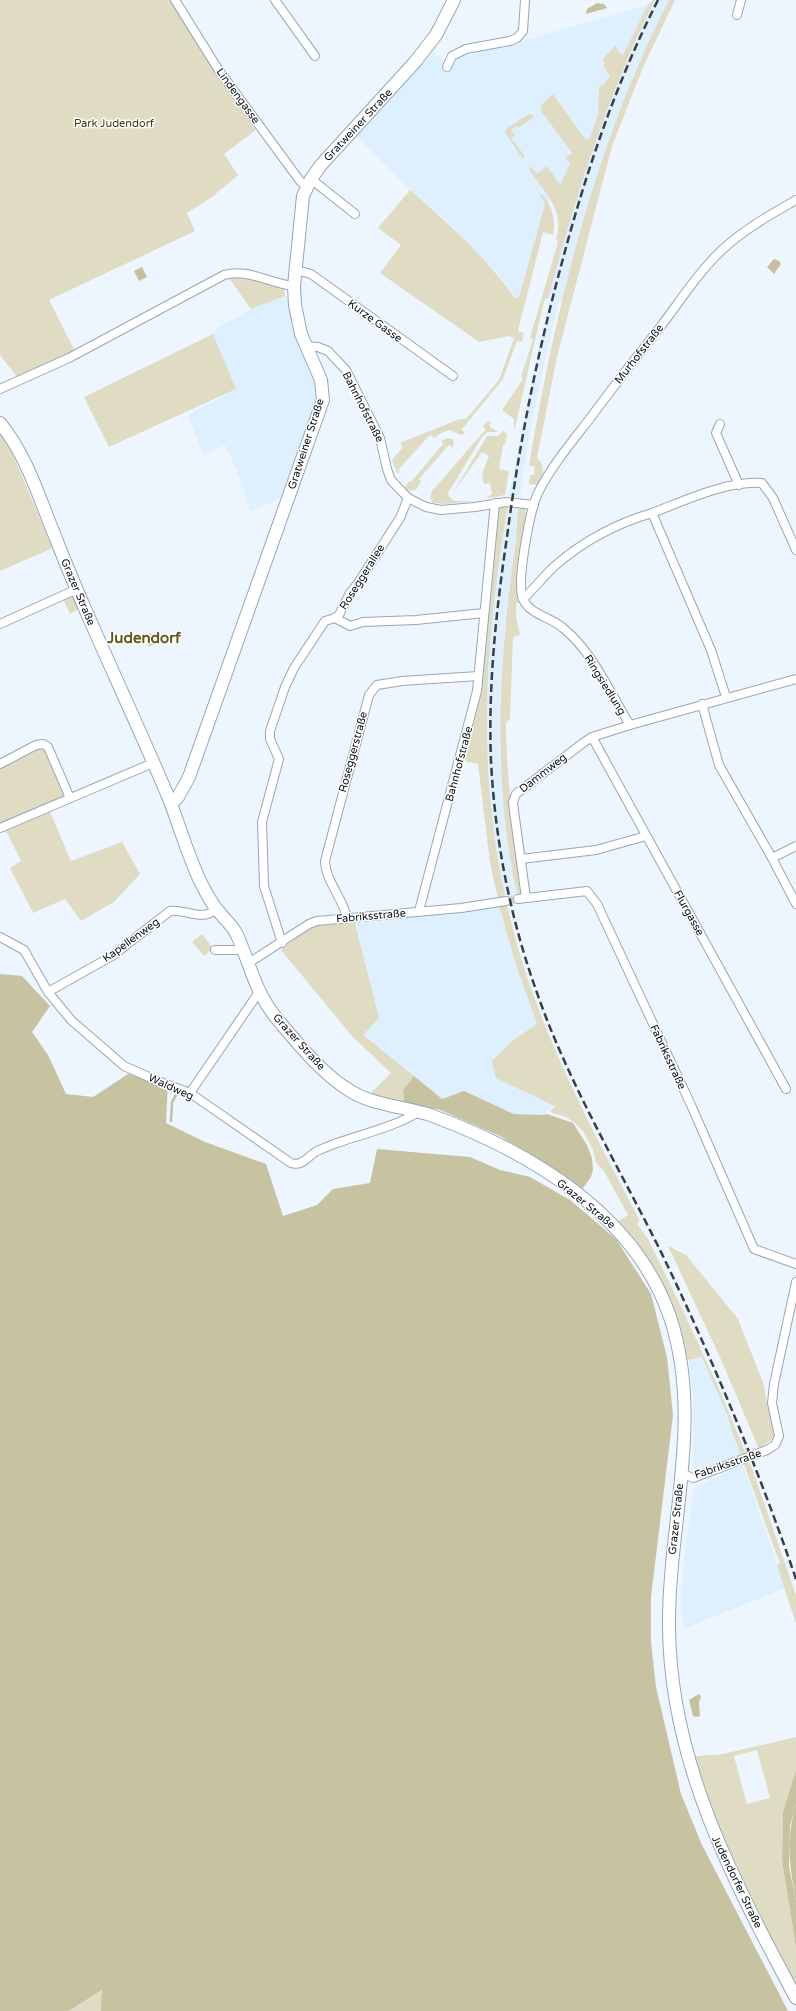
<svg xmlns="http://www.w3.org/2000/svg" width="796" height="2011" viewBox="0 0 796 2011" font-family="'Varela Round',sans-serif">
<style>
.built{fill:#deeffe}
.green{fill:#e0dcc4;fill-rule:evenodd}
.forest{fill:#c7c2a0}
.water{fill:#c6c09e}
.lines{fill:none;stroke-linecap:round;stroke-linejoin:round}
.stream{stroke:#c6c09e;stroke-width:2.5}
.minor-tunnel{stroke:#cbd4dc;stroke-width:8;stroke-dasharray:8 4;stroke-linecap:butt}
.minor-casing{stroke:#93a8ba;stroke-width:10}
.secondary-casing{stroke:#93a8ba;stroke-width:14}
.minor{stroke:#fff;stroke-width:8}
.secondary{stroke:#fff;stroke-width:12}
.rail{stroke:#373f47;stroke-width:2.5;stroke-dasharray:8 4;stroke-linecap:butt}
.labels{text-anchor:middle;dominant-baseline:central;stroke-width:3;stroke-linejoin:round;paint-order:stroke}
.street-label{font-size:11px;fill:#0b131a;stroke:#fff}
.park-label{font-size:11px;fill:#413a0f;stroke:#fff}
.district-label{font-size:15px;font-weight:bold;fill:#61571a;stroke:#fff}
</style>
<rect width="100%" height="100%" fill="#edf6fe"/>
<g class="built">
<polygon points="653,0 669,0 633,77 602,160 562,302 559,301 550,338 531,426 520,497 509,496 534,372 550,299 545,298 572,202 570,164 560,185 545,204 519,297 515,298 499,275 452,226 410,190 356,136 433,53 444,61 532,38 651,4"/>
<polygon points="290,295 322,387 283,498 250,511 239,476 225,445 203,455 188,415 236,389 213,334 217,328 263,303"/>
<polygon points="508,505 519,507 504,636 501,689 500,746 506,827 517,895 505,898 492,825 486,733 488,662 493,599"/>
<polygon points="499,906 516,965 537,1024 512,1041 555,1106 541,1115 514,1114 464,1091 442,1099 363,1035 355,924"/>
<polygon points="702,1357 729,1419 732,1431 742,1458 703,1471 695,1469 693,1465 693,1395 689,1360"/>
<polygon points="743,1465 785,1588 685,1628 682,1617 681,1598 684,1558 694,1488"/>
</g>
<g class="green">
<polygon points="0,0 172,0 200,46 256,130 224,154 238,175 212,197 187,213 195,231 49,300 75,351 17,377 0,355"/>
<path d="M653,0H655C607,95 576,196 548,299L545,298L543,306L514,432V419L502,410L523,379L521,377L533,339L530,338L558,242L556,239C565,210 545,193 530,171L529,167H531L537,174L547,166L560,185L570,164L565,158L572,153L542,112L541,105L553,94L585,139L590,138L598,115L599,89L600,86L605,84L610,75L605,69L603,59L616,45L619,53L623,55L648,5Z"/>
<path d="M669,0H675L644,65L612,146L557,357L537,458L542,464L543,473L538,485L529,484L530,475H534L535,467L529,465C556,306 595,144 669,0Z"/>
<polygon points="529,114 535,116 519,128 517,126 511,130 515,135 511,138 524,155 523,159 505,133 507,128"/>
<path d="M410,190C450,225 484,255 515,298L519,297L545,204L539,193C552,200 556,221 553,235L543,232L518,331L524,333L522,342L517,341L503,379L462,429L465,434L460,435L450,430L441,433L434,438L430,435L398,470L400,472L397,473L392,460L403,447L400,443L460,419H466L499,380L514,338L509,336L479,342L380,273L401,245L378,228Z"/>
<polygon points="234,276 267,282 284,289 285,296 251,309 229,278"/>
<polygon points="213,334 236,389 109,447 84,397"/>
<polygon points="488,421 491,422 489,426 498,432 488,432 482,437 448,493 449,497 455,501 477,501 446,504 433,503 430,498 433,488 434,489 486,429 483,426"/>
<polygon points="0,431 8,444 53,548 0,571"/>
<polygon points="503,431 507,434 505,445 503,445 499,469 509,471 505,495 489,498 487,497 492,494 490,483 484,484 482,474 489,456 482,452 452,494 487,436 498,436"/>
<polygon points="448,438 452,439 454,442 453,448 449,445 419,479 421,481 416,490 408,491 405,487 409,481 411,482 443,444 441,441"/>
<path d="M508,505C485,636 476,769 506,900L498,899L490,863L478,764L464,761L469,746L478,706L498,511L501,507Z"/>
<path d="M519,506L525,509L527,516L518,593L519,603H516V615L520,635L513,637L510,719L506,722C506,780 515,836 522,894L518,898C491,780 499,658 516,539C517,528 517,517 519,506Z"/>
<polygon points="73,595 79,609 70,614 63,599"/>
<polygon points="37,747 47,749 67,797 48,807 71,861 122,842 140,874 114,902 81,921 65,899 33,913 10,868 21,861 6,831 0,833 0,766"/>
<path d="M507,904C531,1016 586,1118 639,1219L638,1225L648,1239L680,1304L720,1391L753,1471L796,1595V1624L777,1565L780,1564L732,1431L729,1419L702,1357L689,1360L684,1355L678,1332L617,1222L628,1215L604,1171L596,1163L593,1150L583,1131L576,1124L566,1117L550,1112L555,1106L496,1078L492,1061L512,1041L537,1024L516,965L499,906Z"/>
<polygon points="351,922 355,924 379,1018 363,1035 414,1076 403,1090 404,1103 370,1094 391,1073 352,1036 281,950 310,926"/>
<polygon points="202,934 213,948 204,956 192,942"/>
<polygon points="668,1246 686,1255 738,1319 764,1385 766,1400 775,1427 776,1436 759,1449 719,1355"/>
<path d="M796,1737V1770L783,1812L782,1860L796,1948V1998L759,1928L687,1757L723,1754ZM757,1750L770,1798L747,1804L734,1756Z"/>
<polygon points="103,1990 101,2011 69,2011"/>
</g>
<g class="forest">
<polygon points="0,974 22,976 50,1006 32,1032 48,1055 66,1094 93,1097 128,1074 168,1081 166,1123 205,1142 266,1164 283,1216 317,1205 333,1189 370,1183 377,1149 470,1157 500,1170 530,1177 570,1200 616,1239 651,1294 667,1357 673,1415 651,1597 651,1642 656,1687 681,1794 702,1845 788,2011 101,2011 102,1990 69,2011 0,2011"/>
<polygon points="414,1076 442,1099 464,1091 514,1114 541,1115 547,1114 573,1123 587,1145 592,1158 593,1170 591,1177 581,1191 534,1156 500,1136 438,1109 427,1110 404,1103 403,1090"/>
<polygon points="796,1770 796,1803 790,1826 789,1867 796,1901 796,1948 782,1860 783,1812"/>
</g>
<g class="water">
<polygon points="597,3 604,4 607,8 586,14 587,9"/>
<polygon points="774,259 779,261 781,264 774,274 767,267"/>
<polygon points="142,267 147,277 139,281 134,271"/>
<polygon points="151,633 153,645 148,646 145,634"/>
<polygon points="699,1694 701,1696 699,1703 700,1716 696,1717 693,1716 689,1700"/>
<path d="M796,1803V1901C789,1864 786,1839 796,1803Z"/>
</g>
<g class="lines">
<polyline class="stream" points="171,1121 172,1102 179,1090"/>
<polyline class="minor-tunnel" points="506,901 518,899"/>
<defs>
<g id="minor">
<polyline points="175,0 218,69 300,181 307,187"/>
<polyline points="275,0 315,56"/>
<polyline points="737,15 741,0"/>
<polyline points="447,67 452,56 466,49 510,41 517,38 523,31 525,0"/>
<polyline points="311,179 355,214"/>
<path d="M796,200C770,215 746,228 723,249C698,272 679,303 658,330C634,360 611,390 588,421C570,444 551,467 538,493C530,510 516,582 523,599C530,615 551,617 563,628C593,652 610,693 630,725L796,679"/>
<polyline points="296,270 311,274 453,376"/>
<polyline points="306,346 318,347 328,351 346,370 380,438 387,469 391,480 408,498 426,507 441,510 475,507 506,502 534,505"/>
<path d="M0,389L69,358L224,275C248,268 271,284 294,286"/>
<polyline points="720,424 716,433 739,485"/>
<path d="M652,513C684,501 728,480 762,483L773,498L796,550"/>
<path d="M523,599C535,588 545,574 557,564C584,541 618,523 652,513L711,650L726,697"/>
<polyline points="335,618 350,626 363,622 416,620 484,613"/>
<polyline points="0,624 77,589"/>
<polyline points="702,704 719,765 772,858 796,846"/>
<polyline points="592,737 786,1089"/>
<polyline points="0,764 36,745 43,744 48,747 70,798"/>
<polyline points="0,828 153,763"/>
<polyline points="772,858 796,904"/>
<polyline points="521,859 596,850 646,836"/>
<polyline points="526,898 514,811 513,802 516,794 583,743 592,737 630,725"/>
<polyline points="518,899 587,891 597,904 691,1105 754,1249 796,1264"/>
<polyline points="419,911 477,691 495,503"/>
<path d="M347,918C343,898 326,882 325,861L369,695L377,685L402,681L478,676"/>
<path d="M0,937L24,950L48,992L71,1020L124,1066L158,1081L190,1093L291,1163C302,1167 308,1156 317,1151C324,1148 331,1145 337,1143C351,1138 412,1121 418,1111"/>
<polyline points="282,943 264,886 262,822 279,759 270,739 270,731 285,687 294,668 325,621 335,618 339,615 350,593 358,583 400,518 408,498"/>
<polyline points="215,950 242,950"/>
<polyline points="247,964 309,924 317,921 461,908 506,901"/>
<path d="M48,992L112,956L170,911C186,909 203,922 216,909"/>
<polyline points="190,1093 259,992"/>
<polyline points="681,1473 693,1478 767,1450 775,1445 779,1436 772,1403 774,1384 796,1282"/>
</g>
<g id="secondary">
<path d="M0,423C28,457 40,501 57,541C66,565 76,588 86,611C114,675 143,737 170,801C180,828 188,855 200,881C206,892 211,904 220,913C226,921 233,926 237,935C251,966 255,993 278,1020C299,1045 323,1075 352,1092C376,1106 407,1107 433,1116C530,1152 635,1214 670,1317C704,1418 668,1525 669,1627C670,1763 734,1882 796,1998"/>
<polyline points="171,804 178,797 189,777 323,400 321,380 301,334 295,305 294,286 303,196 311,179 321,165 415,62 436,35 454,0"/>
</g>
</defs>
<use href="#minor" class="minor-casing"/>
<use href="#secondary" class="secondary-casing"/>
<use href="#minor" class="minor"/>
<use href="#secondary" class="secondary"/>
<path class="rail" d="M658,0C615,85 585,175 561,266C537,355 519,445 507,537C496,611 488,686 491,761C495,840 510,917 536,990C568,1083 619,1167 662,1254C713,1360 758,1468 796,1579"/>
</g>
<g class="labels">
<g class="street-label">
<text transform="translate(238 96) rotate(54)">Lindengasse</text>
<text transform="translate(358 125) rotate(-47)">Gratweiner Straße</text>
<text transform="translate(375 321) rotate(36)">Kurze Gasse</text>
<text transform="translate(639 354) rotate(-52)">Murhofstraße</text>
<text transform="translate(363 407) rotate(63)">Bahnhofstraße</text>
<text transform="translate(306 444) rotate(-72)">Gratweiner Straße</text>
<text transform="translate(362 577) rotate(-58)">Roseggerallee</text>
<text transform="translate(78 592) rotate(67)">Grazer Straße</text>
<text transform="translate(605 685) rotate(58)">Ringsiedlung</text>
<text transform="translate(353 752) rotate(-75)">Roseggerstraße</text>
<text transform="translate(459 764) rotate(-75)">Bahnhofstraße</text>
<text transform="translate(543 773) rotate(-38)">Dammweg</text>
<text transform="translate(689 913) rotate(61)">Flurgasse</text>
<text transform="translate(371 916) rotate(-5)">Fabriksstraße</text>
<text transform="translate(131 940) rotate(-36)">Kapellenweg</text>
<text transform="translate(299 1042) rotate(48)">Grazer Straße</text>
<text transform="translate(668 1057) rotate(65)">Fabriksstraße</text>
<text transform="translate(171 1087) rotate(24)">Waldweg</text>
<text transform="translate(586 1204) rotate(39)">Grazer Straße</text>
<text transform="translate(728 1464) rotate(-19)">Fabriksstraße</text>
<text transform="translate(676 1519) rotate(-84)">Grazer Straße</text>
<text transform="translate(737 1882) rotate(64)">Judendorfer Straße</text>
</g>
<g class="park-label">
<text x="114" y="123">Park Judendorf</text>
</g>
<g class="district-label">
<text x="144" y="638">Judendorf</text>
</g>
</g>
</svg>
